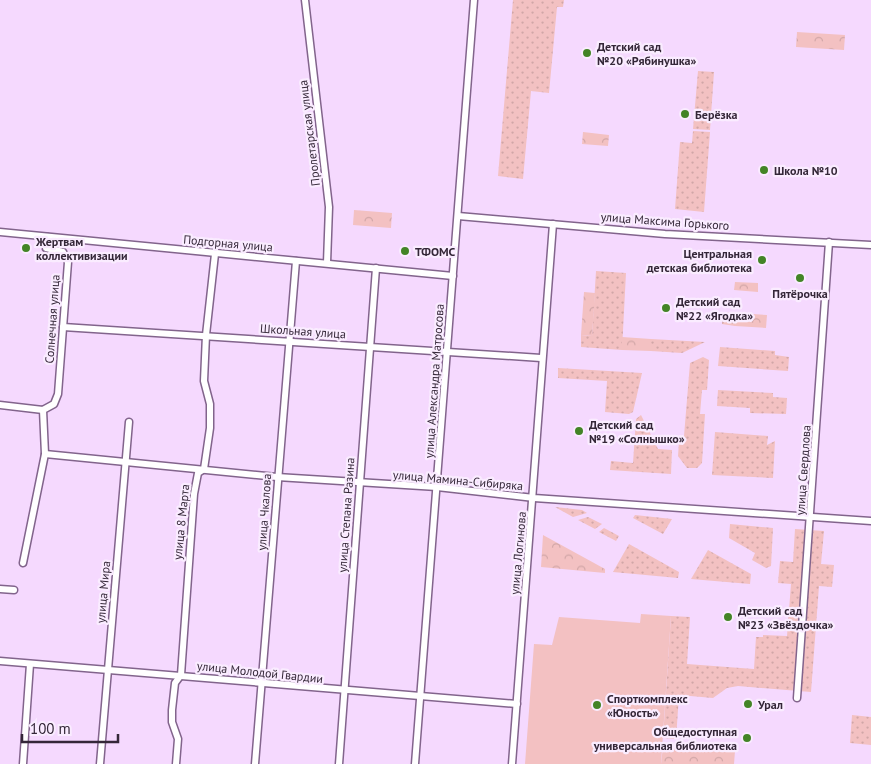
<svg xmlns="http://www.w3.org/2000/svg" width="871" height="764" viewBox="0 0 871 764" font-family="'PT Sans',sans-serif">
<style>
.grass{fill:url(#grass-dots)}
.park{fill:url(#park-crowns)}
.pitch{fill:#f3c1c2}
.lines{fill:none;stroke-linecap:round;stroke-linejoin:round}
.minor-casing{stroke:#82648c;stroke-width:9}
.minor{stroke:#fff;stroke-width:6}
.poi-dot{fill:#438426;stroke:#faecff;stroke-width:2}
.labels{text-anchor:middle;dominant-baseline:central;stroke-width:4.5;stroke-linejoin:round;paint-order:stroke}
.poi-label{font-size:12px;font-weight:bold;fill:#342738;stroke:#faecff;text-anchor:start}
.street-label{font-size:12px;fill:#342738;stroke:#faecff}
</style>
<defs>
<pattern id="grass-dots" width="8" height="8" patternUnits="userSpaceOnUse" patternTransform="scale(1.25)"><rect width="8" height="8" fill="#f3c1c2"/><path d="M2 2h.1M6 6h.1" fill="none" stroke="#d1a6a7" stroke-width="1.8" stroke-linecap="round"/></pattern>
<pattern id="park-crowns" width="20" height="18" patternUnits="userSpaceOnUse" patternTransform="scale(1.25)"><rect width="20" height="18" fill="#f3c1c2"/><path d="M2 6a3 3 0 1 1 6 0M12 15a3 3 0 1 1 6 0" fill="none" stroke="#d1a6a7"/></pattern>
</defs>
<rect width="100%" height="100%" fill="#f5d9fe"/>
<g class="grass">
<polygon points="513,0 564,0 563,7 557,7 549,93 531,91 523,179 498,176"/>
<polygon points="698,71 714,72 710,130 693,129"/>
<polygon points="693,131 710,132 704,212 675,209 680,142 692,143"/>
<polygon points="596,271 626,273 622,350 581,347 581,335 592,336"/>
<polygon points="723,312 736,313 735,326 722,324"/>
<polygon points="651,339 705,342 682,353 651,351"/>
<polygon points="720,347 775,351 775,355 789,357 788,371 718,366"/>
<polygon points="703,357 709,360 707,390 702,390 700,414 705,414 702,463 697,468 687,468 678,456 679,442 684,436 690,363"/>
<polygon points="558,368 642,373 633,412 629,414 605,412 607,381 558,378"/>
<polygon points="718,390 773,393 773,397 787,398 786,414 750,413 750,408 717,406"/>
<polygon points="641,415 658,449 672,450 671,474 610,470 611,461 633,463 636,419"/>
<polygon points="715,432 768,436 767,445 775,441 773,478 712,475"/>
<polygon points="555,507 582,510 587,513 573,517"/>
<polygon points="635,515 672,519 663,534 633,518"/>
<polygon points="588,517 602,524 595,529 578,520"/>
<polygon points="730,524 773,528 771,566 766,568 752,560 755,553 729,538"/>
<polygon points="604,528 619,536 616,541 599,532"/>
<polygon points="795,529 824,531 821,564 834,565 832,587 819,586 811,692 738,686 727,688 713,698 679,695 676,739 663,738 671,616 690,617 687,664 754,669 756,637 763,637 763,635 787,636 791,584 778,583 780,561 793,562"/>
<polygon points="629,544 679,572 678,578 613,572"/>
<polygon points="708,550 751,574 750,584 691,579"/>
<polygon points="852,715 871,717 871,745 850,743"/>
</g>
<g class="park">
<polygon points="797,32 845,35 844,50 796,47"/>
<polygon points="583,132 609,135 608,146 582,144"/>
<polygon points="354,210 392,213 391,228 353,225"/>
<polygon points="735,282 758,283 758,292 734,290"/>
<polygon points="584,292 595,293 592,336 581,335"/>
<polygon points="736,313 767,315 766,328 735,326"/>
<polygon points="622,337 651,339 651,351 622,350"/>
<polygon points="543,535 605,569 605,573 541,567"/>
<polygon points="663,746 735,751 734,764 661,764"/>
</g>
<polygon class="pitch" points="641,614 671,616 661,764 525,764 534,644 552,645 559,617 640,623"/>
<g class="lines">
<defs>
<g id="minor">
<polyline points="305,0 329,207 327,263"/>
<polyline points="458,216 665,234 871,245"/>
<polyline points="0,232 453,276"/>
<polyline points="63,327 541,358"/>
<polyline points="0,405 43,410"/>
<polyline points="45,454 277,477 437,487 534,498 871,521"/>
<polyline points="23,563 45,454 43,410 54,404 58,394 68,262 63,252 46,248 48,237"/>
<polyline points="0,589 14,590"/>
<polyline points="0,661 517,704"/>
<polyline points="797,698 829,242"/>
<polyline points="23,764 30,664"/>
<polyline points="100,764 129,422"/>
<polyline points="176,764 178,739 172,722 172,710 175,683 181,675 194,494 198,473 204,469 210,428 210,404 204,381 206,335 215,254"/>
<polyline points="255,764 296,261"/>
<polyline points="339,764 376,268"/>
<polyline points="415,764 474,0"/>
<polyline points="512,764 553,224"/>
</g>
</defs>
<use href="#minor" class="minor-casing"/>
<use href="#minor" class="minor"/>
</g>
<g class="poi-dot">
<circle cx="587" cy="53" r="5"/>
<circle cx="685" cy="114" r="5"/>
<circle cx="764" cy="170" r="5"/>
<circle cx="26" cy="248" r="5"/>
<circle cx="405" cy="251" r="5"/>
<circle cx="762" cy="260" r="5"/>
<circle cx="800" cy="278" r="5"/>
<circle cx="666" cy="308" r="5"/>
<circle cx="579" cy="431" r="5"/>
<circle cx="728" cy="617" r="5"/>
<circle cx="748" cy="704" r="5"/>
<circle cx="597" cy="705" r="5"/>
<circle cx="747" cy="738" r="5"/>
</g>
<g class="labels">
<g class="poi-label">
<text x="597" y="46">Детский сад<tspan x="597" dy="14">№20 «Рябинушка»</tspan></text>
<text x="695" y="114">Берёзка</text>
<text x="774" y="170">Школа №10</text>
<text x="36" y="241">Жертвам<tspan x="36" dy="14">коллективизации</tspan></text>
<text x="415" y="251">ТФОМС</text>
<text x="752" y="253" text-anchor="end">Центральная<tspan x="752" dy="14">детская библиотека</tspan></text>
<text x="800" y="293" text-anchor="middle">Пятёрочка</text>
<text x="676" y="301">Детский сад<tspan x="676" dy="14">№22 «Ягодка»</tspan></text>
<text x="589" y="424">Детский сад<tspan x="589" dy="14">№19 «Солнышко»</tspan></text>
<text x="738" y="610">Детский сад<tspan x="738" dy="14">№23 «Звёздочка»</tspan></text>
<text x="607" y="698">Спорткомплекс<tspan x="607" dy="14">«Юность»</tspan></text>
<text x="758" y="704">Урал</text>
<text x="737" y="731" text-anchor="end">Общедоступная<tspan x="737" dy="14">универсальная библиотека</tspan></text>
</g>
<g class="street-label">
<text transform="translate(309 133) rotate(-97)">Пролетарская улица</text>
<text transform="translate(665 221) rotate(4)">улица Максима Горького</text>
<text transform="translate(228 243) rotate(5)">Подгорная улица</text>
<text transform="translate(52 319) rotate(-86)">Солнечная улица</text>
<text transform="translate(303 331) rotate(4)">Школьная улица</text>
<text transform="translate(434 381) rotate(-86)">улица Александра Матросова</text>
<text transform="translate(803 470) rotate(-86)">улица Свердлова</text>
<text transform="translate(458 480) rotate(5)">улица Мамина-Сибиряка</text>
<text transform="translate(264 512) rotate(-86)">улица Чкалова</text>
<text transform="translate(346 515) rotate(-86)">улица Степана Разина</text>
<text transform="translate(181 522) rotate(-84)">улица 8 Марта</text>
<text transform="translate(518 553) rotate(-85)">улица Логинова</text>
<text transform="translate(103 592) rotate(-85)">улица Мира</text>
<text transform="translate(260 672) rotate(6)">улица Молодой Гвардии</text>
</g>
</g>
<path d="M22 734v8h96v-8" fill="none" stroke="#342738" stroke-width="2.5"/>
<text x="30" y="734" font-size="15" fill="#342738" stroke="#faecff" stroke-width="4" paint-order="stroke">100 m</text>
</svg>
